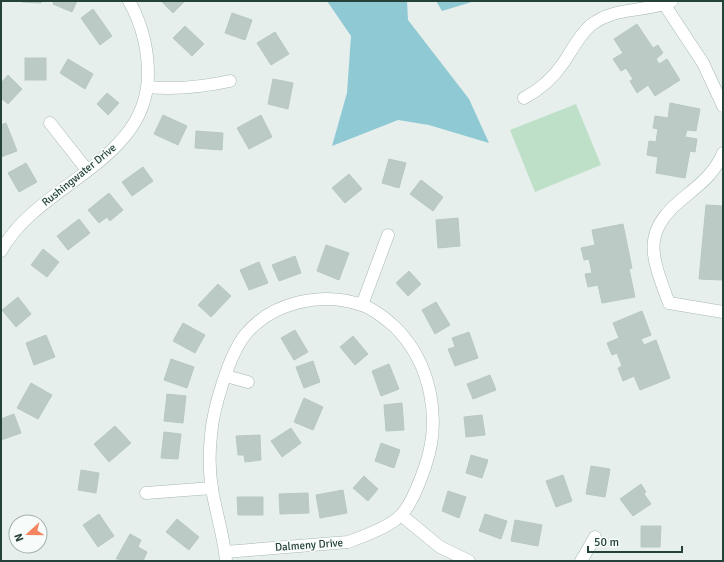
<svg xmlns="http://www.w3.org/2000/svg" width="724" height="562" viewBox="0 0 724 562" font-family="Signika,sans-serif">
<style>
.green{fill:#bfe0c8}
.water{fill:#8ec9d4}
.building{fill:#bbcac4;stroke:#b8c9c2}
.lines{fill:none;stroke-linecap:round;stroke-linejoin:round}
.minor-casing{stroke:#a8b8b2;stroke-width:13}
.minor{stroke:#fff;stroke-width:12}
.labels{text-anchor:middle;dominant-baseline:central;stroke-width:3.5;stroke-linejoin:round;paint-order:stroke}
.street-label{font-size:11px;fill:#24423a;stroke:#f7fbf9}
</style>
<rect width="100%" height="100%" fill="#e6efeb"/>
<polygon class="green" points="576,104 601,165 535,192 510,130"/>
<g class="water">
<polygon points="327,1 407,1 408,20 469,99 489,143 429,125 398,120 332,146 347,93 351,36"/>
<polygon points="436,1 475,1 442,11"/>
</g>
<g class="building">
<polygon points="22,1 41,1 41,3 22,2"/>
<polygon points="54,1 77,1 72,12 53,4"/>
<polygon points="161,1 185,1 173,13"/>
<polygon points="93,9 112,36 100,45 81,18"/>
<polygon points="232,13 252,20 245,40 225,33"/>
<polygon points="637,24 653,48 658,45 663,53 656,59 659,64 667,59 680,80 655,96 648,85 637,93 630,81 633,79 626,68 621,71 613,59 623,53 614,39"/>
<polygon points="185,26 204,44 192,56 173,38"/>
<polygon points="275,32 289,54 271,65 257,43"/>
<rect x="25" y="58" width="21" height="22"/>
<polygon points="68,59 93,74 85,89 60,73"/>
<polygon points="8,75 22,89 8,104 1,98 1,83"/>
<polygon points="273,79 293,83 288,109 268,104"/>
<polygon points="107,93 119,103 108,115 97,104"/>
<polygon points="670,103 700,109 696,131 687,130 685,137 697,139 695,152 690,151 685,178 656,173 658,157 647,155 649,141 656,142 658,129 653,128 655,116 668,118"/>
<polygon points="163,115 187,126 178,145 154,134"/>
<polygon points="261,115 272,137 249,149 237,128"/>
<polygon points="6,123 17,151 1,157 1,125"/>
<polygon points="196,131 223,133 222,150 195,148"/>
<polygon points="389,159 406,163 399,188 382,183"/>
<polygon points="26,163 37,182 19,192 8,173"/>
<polygon points="143,167 153,181 132,196 122,182"/>
<polygon points="349,174 362,189 345,203 332,188"/>
<polygon points="421,180 443,197 433,211 410,194"/>
<polygon points="109,193 123,210 110,221 107,217 99,223 88,210"/>
<polygon points="706,205 723,206 723,280 699,279"/>
<polygon points="458,218 460,246 438,248 436,220"/>
<polygon points="79,219 90,233 68,250 57,236"/>
<polygon points="623,224 632,268 629,269 635,297 602,303 598,285 588,287 585,274 592,273 589,259 584,260 581,248 595,245 592,230"/>
<polygon points="326,245 349,253 339,280 317,271"/>
<polygon points="43,249 59,262 47,277 31,265"/>
<polygon points="295,256 301,273 279,281 272,265"/>
<polygon points="259,262 268,283 249,290 240,270"/>
<polygon points="409,271 421,284 408,296 396,283"/>
<polygon points="218,284 231,296 211,317 198,305"/>
<polygon points="18,297 31,314 16,327 2,310"/>
<polygon points="436,302 450,325 435,334 422,310"/>
<polygon points="642,311 651,335 641,339 644,345 656,340 670,378 640,390 634,376 623,381 618,368 622,366 617,353 612,355 607,343 619,338 613,323"/>
<polygon points="183,323 205,335 195,353 173,341"/>
<polygon points="295,330 308,352 294,360 281,338"/>
<polygon points="469,332 478,358 455,366 448,349 455,347 452,338"/>
<polygon points="46,335 55,357 34,365 26,343"/>
<polygon points="353,336 368,354 355,365 340,347"/>
<polygon points="171,359 194,367 187,388 164,380"/>
<polygon points="313,361 320,382 304,388 296,367"/>
<polygon points="389,364 399,389 381,396 372,371"/>
<polygon points="490,375 496,390 473,399 467,384"/>
<polygon points="31,383 52,395 38,419 17,408"/>
<polygon points="167,394 186,396 183,423 164,421"/>
<polygon points="304,398 323,407 313,430 294,422"/>
<polygon points="402,403 404,430 386,431 384,405"/>
<polygon points="14,414 21,433 1,440 1,419"/>
<polygon points="482,415 485,435 466,437 464,417"/>
<polygon points="115,426 131,443 109,462 94,444"/>
<polygon points="291,428 301,443 282,457 271,441"/>
<polygon points="164,432 181,434 178,459 161,458"/>
<polygon points="260,435 261,460 245,462 244,455 238,455 236,436"/>
<polygon points="381,443 400,450 394,468 375,461"/>
<polygon points="471,455 488,460 482,478 466,473"/>
<polygon points="591,466 610,469 605,497 586,494"/>
<polygon points="81,470 99,473 96,493 78,490"/>
<polygon points="563,475 572,501 556,507 546,481"/>
<polygon points="364,476 378,489 368,501 353,488"/>
<polygon points="641,484 646,492 644,494 651,504 633,516 620,499"/>
<polygon points="343,490 347,513 320,518 316,495"/>
<polygon points="448,491 466,497 459,518 442,511"/>
<polygon points="308,493 309,513 280,514 279,494"/>
<polygon points="237,497 263,497 263,515 238,515"/>
<polygon points="99,514 114,536 98,547 83,525"/>
<polygon points="485,514 507,521 501,539 479,531"/>
<polygon points="177,519 199,537 189,550 166,532"/>
<polygon points="515,520 542,525 538,546 511,541"/>
<polygon points="641,526 661,526 660,547 641,547"/>
<polygon points="130,534 141,540 138,547 147,552 143,561 116,559"/>
</g>
<g class="lines">
<defs>
<g id="minor">
<polyline points="664,4 703,63 723,106"/>
<path d="M148,87C177,90 202,87 230,81"/>
<path d="M524,98C541,89 554,77 564,62C572,50 580,34 591,25C615,6 645,13 672,1"/>
<polyline points="50,123 87,170"/>
<path d="M723,153C715,172 703,182 687,195C641,231 650,253 669,303L723,312"/>
<path d="M1,251C38,183 148,162 148,74C148,47 142,24 129,1"/>
<polyline points="362,305 388,235"/>
<polyline points="226,376 248,382"/>
<polyline points="146,493 212,488"/>
<polyline points="401,515 440,547 469,561"/>
<path d="M225,552L348,542C362,537 391,526 401,515C412,504 420,481 425,467C442,419 431,363 395,327C386,319 374,309 362,305C322,291 272,302 245,335C229,355 213,409 211,435C209,453 209,471 212,489C216,513 224,537 226,561"/>
<polyline points="581,561 595,537"/>
</g>
</defs>
<use href="#minor" class="minor-casing"/>
<use href="#minor" class="minor"/>
</g>
<g class="labels">
<g class="street-label">
<text transform="translate(79 175) rotate(-39)">Rushingwater Drive</text>
<text transform="translate(309 545) rotate(-4)">Dalmeny Drive</text>
</g>
</g>
<rect width="724" height="562" fill="none" stroke="#24423a" stroke-width="4"/>
<g transform="translate(28 534) rotate(249)"><circle r="19" fill="#f7fbf9" stroke="#a3b1ad"/>
<path d="M0-3L7 15L0 10L-7 15Z" fill="#f4845f"/>
<text y="-6" font-size="11" font-weight="bold" text-anchor="middle" fill="#24423a">N</text>
</g>
<path d="M588 546v6h94v-6" fill="none" stroke="#24423a" stroke-width="2"/>
<text x="594" y="546" font-size="12" fill="#24423a" stroke="#f7fbf9" stroke-width="3" paint-order="stroke">50 m</text>
</svg>
